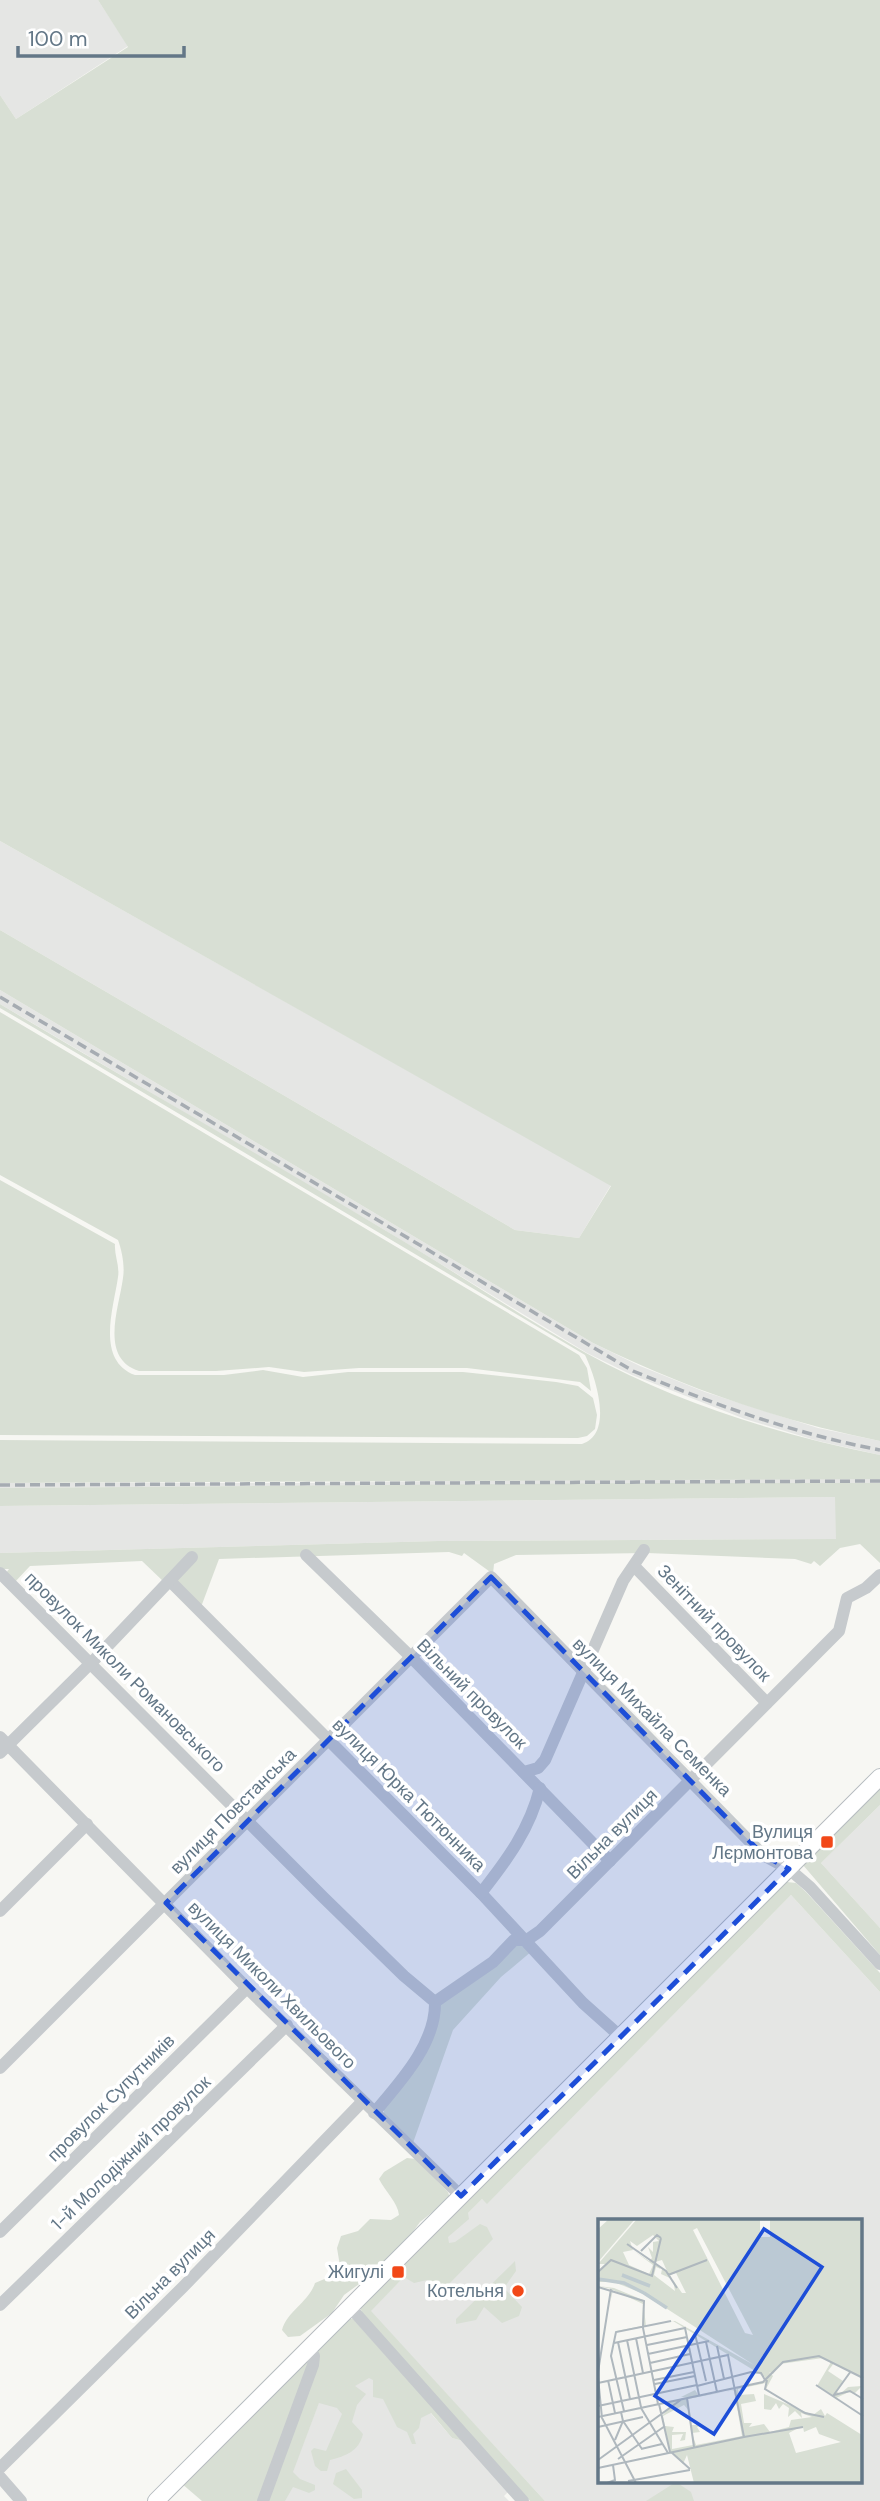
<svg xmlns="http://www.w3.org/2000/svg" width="880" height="2501" viewBox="0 0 880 2501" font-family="'DM Sans',sans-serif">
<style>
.built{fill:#e5e6e4;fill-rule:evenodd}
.green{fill:#d8dfd4}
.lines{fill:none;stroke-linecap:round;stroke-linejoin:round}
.secondary-casing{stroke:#b6bcc0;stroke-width:18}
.street{stroke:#c6cacd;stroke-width:12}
.secondary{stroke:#fff;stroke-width:16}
.rail{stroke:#a6acb2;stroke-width:3.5;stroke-dasharray:10 5;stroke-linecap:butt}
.marked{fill:#1d4ed8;fill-opacity:0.2;stroke:#1d4ed8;stroke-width:5;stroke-dasharray:14 9;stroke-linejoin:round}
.poi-dot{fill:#f24818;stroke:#fff;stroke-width:2.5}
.labels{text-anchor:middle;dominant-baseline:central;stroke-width:7;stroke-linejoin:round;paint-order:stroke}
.street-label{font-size:18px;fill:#637787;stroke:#fff}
.poi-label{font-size:18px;fill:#637787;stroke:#fff;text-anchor:end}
.inset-river{fill:none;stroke:#bfcbd0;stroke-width:3.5}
.inset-road{fill:none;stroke:#afb8be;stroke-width:2}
.view{fill:#1d4ed8;fill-opacity:0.15;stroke:#1d4ed8;stroke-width:3.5}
.inset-edge{fill:none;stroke:#637787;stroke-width:3.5}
</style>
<rect width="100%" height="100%" fill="#f7f7f3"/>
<g class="built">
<polygon points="0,0 98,0 128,46 16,119 0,95"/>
<polygon points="0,841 611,1185 579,1238 515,1230 0,930"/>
<polygon points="0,990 593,1343 640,1366 705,1392 818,1428 880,1441 880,1455 818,1441 745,1419 632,1375 587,1353 383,1229 0,1004"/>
<polygon points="567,1479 880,1479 880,1483 0,1488 0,1483 313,1483"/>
<polygon points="836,1497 836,1539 438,1541 0,1553 0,1506"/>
<polygon points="880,1805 880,1928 821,1863"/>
<path d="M791,1895L880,1992V2501H545L370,2311L482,2199L487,2203ZM600,2221H861V2482H600Z"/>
<polygon points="361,2332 452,2438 463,2441 508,2492 504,2496 509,2501 281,2501 338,2353"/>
</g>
<g class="green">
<path d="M98,0H880V1441C780,1421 685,1388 593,1343L0,990V930L515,1230L579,1238L611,1186L0,841V95L16,119L128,47Z"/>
<path d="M0,1004C127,1080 256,1152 383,1229C451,1269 517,1314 586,1353C676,1403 780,1435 880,1455V1479L0,1483V1440L582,1444C614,1434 596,1378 585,1355L31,1026L0,1008Z"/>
<path d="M0,1012L579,1355L587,1368L591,1391L580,1382L467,1368H359L304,1372L269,1367L216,1371H139C99,1358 119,1308 123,1278C125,1266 122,1251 118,1240L0,1175Z"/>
<path d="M0,1180L115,1244C114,1255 120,1266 118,1277C114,1307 95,1360 135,1375H224L263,1370L303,1377L348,1372H463L556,1382L578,1386L593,1398L597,1415L595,1429L587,1436L578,1438L0,1435Z"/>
<polygon points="649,1483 880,1483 880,1563 860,1544 840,1548 820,1566 814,1561 811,1564 795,1559 647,1553 516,1555 494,1564 493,1574 464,1553 462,1556 449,1552 219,1559 201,1607 164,1582 142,1561 30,1566 14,1583 6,1573 9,1569 0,1569 0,1553 438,1541 836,1539 835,1497 0,1506 0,1488"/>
<polygon points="880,1786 880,1805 821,1863 880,1928 880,1955 803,1865"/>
<polygon points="787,1882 796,1883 806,1892 880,1973 880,1992 791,1895 487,2204 482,2199 468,2213 469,2219 448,2237 449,2243 455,2242 480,2224 487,2227 493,2239 449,2284 441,2288 427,2280 414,2283 404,2277 371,2311 545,2501 530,2501 363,2315 360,2307"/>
<polygon points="516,1943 532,1951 501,1977 453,2030 413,2143 384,2114 384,2109 440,2004"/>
<path d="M407,2158L416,2159L448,2192L450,2198L420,2222L407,2240L370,2276L344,2295L332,2313L300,2336L288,2337L282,2330C287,2311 309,2302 315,2283L341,2272L337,2248L341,2236L358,2231L370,2219L391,2220L399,2215C398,2203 385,2191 379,2179L384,2172Z"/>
<polygon points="515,2261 516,2271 504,2288 522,2307 519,2316 502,2323 484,2307 476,2320 456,2324 456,2319"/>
<path d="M346,2319H353L463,2441L452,2438L431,2413L421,2418L419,2428L413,2434L416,2444H412L407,2432L397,2427L383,2399L373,2397V2380L369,2378L355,2386L366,2394L357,2405L352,2422L363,2434C359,2451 346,2456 330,2460L327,2471H321L315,2466L311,2451L314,2448L326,2451L342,2414L337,2408L319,2403L293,2472L300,2479L315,2485V2490L309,2493L293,2487L285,2501H267L315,2350Z"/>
<polygon points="305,2358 310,2360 260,2501 202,2501 181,2483"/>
<polygon points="346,2469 362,2490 362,2498 354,2499 333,2484 336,2473"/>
<polygon points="676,2482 691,2492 694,2501 646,2501"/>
</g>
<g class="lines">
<defs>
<polyline id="secondary" points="156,2501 880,1777"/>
</defs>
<use href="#secondary" class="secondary-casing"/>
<g class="street">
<polyline points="306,1555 411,1657 610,1861"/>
<polyline points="635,1567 767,1703"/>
<polyline points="0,1573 323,1897 404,1976 435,2002"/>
<polyline points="170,1581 481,1893 583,2003 621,2037"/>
<polyline points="0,1737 247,1988 461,2196"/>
<polyline points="0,1753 98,1656 192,1557"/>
<polyline points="524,1772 538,1768 545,1760 623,1581 644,1550"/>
<path d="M481,1893C507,1860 530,1829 540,1788"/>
<polyline points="0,1911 87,1824"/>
<polyline points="0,2068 491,1577 763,1855 789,1869 810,1887 880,1964"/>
<path d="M374,2113C400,2082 436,2044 435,2002L493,1962L514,1940H527L540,1931L839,1631L847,1598L866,1588L880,1575"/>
<polyline points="0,2232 247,1988"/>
<polyline points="0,2305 287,2025"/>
<polyline points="350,2307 523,2501"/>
<polyline points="0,2468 183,2287 362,2102"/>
<polyline points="0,2477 21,2501"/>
<polyline points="263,2501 313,2365 314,2356 308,2349"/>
</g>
<use href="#secondary" class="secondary"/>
<g class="rail">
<path d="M0,997L633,1371C713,1404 795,1434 880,1450"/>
<polyline points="0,1485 880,1481"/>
</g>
</g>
<path class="marked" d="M491,1577L763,1855L789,1869L461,2196L166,1903Z"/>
<g class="poi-dot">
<rect x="820" y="1835" width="14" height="14" rx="3.5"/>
<rect x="391" y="2265" width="14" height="14" rx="3.5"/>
<circle cx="518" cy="2291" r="7"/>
</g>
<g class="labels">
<g class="street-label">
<text transform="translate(714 1623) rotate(46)">Зенітний провулок</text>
<text transform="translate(125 1672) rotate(45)">провулок Миколи Романовського</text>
<text transform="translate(472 1694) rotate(45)">Вільний провулок</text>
<text transform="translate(652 1717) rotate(45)">вулиця Михайла Семенка</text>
<text transform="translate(409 1795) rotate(45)">вулиця Юрка Тютюнника</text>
<text transform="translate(233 1811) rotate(-45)">вулиця Повстанська</text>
<text transform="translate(612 1834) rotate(-45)">Вільна вулиця</text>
<text transform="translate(272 1985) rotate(45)">вулиця Миколи Хвильового</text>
<text transform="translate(111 2098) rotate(-45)">провулок Супутників</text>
<text transform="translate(131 2153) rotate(-44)">1-й Молодіжний провулок</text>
<text transform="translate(170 2274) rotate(-45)">Вільна вулиця</text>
</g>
<g class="poi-label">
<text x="813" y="1832">Вулиця<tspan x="813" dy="21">Лєрмонтова</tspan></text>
<text x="384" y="2272">Жигулі</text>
<text x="504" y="2291">Котельня</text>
</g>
</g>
<g transform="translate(598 2219)">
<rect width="264" height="264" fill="#f7f7f3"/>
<path d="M11,0H37L0,43V10ZM39,0H162V18H172V0H264V159L236,144L230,152L245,162L238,172L242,175L250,168L264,167L256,175L251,173L238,179L219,167L233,143L225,139L182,145L175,155L171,153L175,157L168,170V164L140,170L141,176L156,175L158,182L143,185L146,204H154L151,208L166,205L172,213L191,208L193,201L214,198L203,194L204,199L197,192L190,198L191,189L185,185L181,190L178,184L173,191L166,190V175L215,196L223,190L227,197L229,194L264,216V264H96L89,236L85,245L72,232L64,197L72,188L70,183L92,179L83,178L97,171L101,177L138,171L139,169L167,163V158L75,102L49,107H45L41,109L22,112H18L44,107L45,85L15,71L12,84L14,70L0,67L16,69L45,81L48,107L71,102H77L156,146L46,75L16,63H0V52L7,45H0ZM99,9L155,116L147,114L95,11ZM55,16L61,22L55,23V33L50,28L54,39L51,42L36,32L55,46L51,55L31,46L25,33L35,31L32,22L39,27ZM64,41L69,52L64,50L63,55L74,60L72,56L78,54L88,74H84L75,61L77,72L56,56L58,48L63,50L57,43ZM136,171L144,217L98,226L94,214L102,213L99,208L104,206H93L90,180ZM86,186L92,193L95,226L74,230V216L85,215L82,222L87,221L88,213H74L76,208L67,207L65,197ZM202,208H205L206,213L218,208L221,215L243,223L198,234L191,214Z" fill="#d8dfd4" fill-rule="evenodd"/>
<path class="inset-river" d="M24,56L52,67M0,60L26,64L46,74M46,74L69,89"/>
<path class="inset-road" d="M29,25L68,52L79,69M43,32L59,16L63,19M0,53L13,41L54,57L63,19M70,56L109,41M0,68L46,82L45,109L60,185M97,115L108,162M38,119L45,154M29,121L43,188M20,123L32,180M108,123L119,173M16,124L87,109L101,176M49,126L89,118M119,127L126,160M50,135L111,122M52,144L92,135M0,153L13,70M0,158L4,199L38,264M10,161L17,194M56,161L96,153M169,161L167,170L207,194L226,198M0,164L130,136L146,218M57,165L97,157M218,166L265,197M99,167L153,153L163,154L167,161M236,176L252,172L265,180M235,177L253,152M89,179L96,228M61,185L72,233M0,187L99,166M43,189L70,234M26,192L13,137L18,113L73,102M0,198L165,163L185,143L221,137L265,159M25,202L44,230M0,208L45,198M146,218L205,208M17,221L25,202L23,193M43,230L64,225M73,233L92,250M20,240L67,207M0,241L84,180M0,249L146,218M30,262L92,251M9,264L17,261L15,246"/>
<path class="view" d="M166,10L224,48L116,215L57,177Z"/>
<rect width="264" height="264" class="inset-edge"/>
</g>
<path d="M18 46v10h166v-10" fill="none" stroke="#637787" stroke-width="3.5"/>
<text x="28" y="46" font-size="21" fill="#637787" stroke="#ffffff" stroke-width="5" paint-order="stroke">100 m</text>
</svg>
